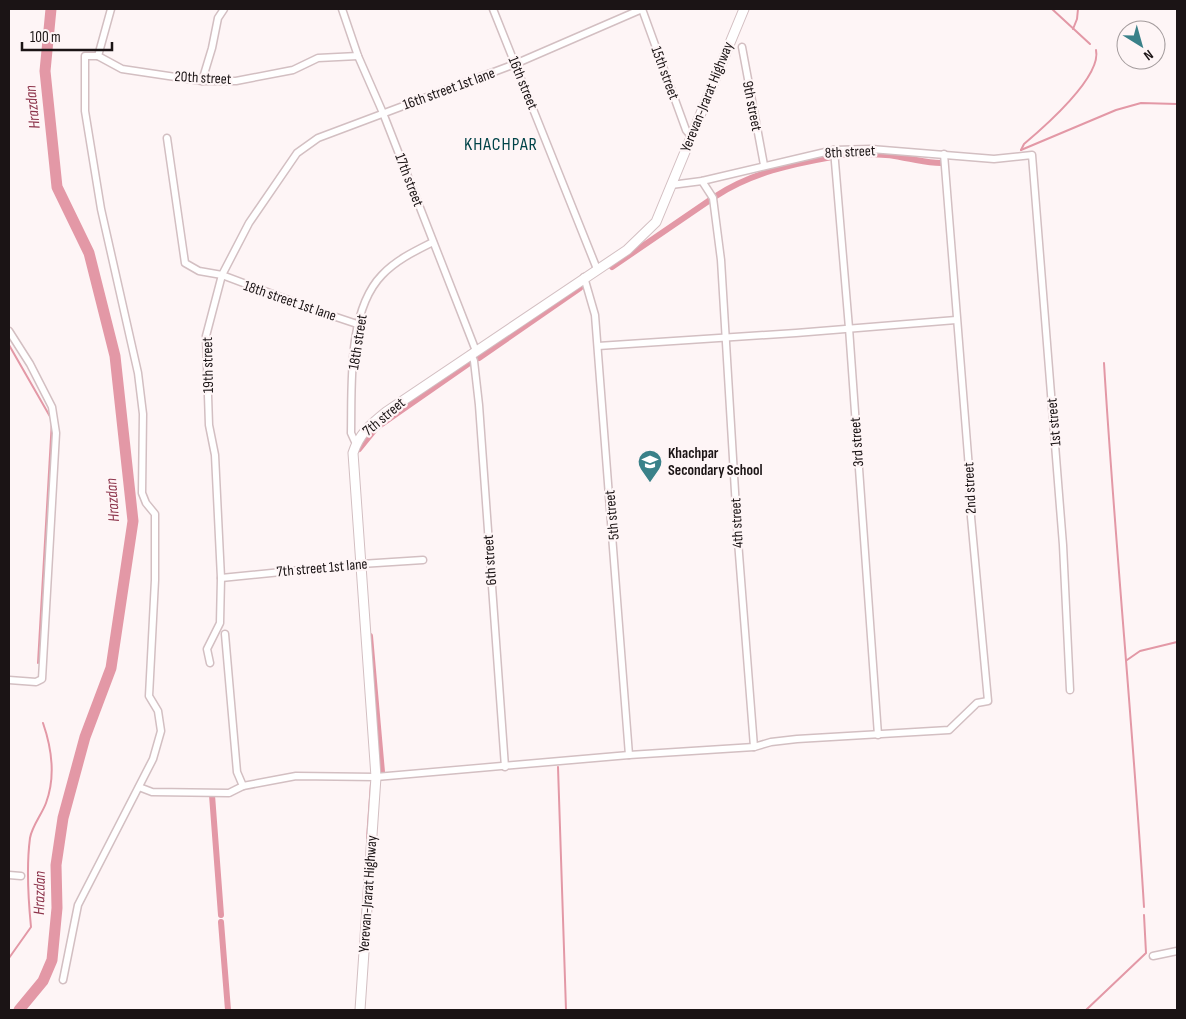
<svg xmlns="http://www.w3.org/2000/svg" width="1186" height="1019" viewBox="0 0 1186 1019" font-family="'Sofia Sans Condensed',sans-serif">
<style>
.lines{fill:none;stroke-linecap:round;stroke-linejoin:round}
.stream{stroke:#e398a6;stroke-width:2}
.canal{stroke:#e398a6;stroke-width:6}
.river{stroke:#e398a6;stroke-width:11}
.minor-casing{stroke:#d3bfc2;stroke-width:9}
.secondary-casing{stroke:#d3bfc2;stroke-width:11}
.minor{stroke:#fff;stroke-width:6}
.secondary{stroke:#fff;stroke-width:9}
.labels{text-anchor:middle;dominant-baseline:central;stroke-width:4.5;stroke-linejoin:round;paint-order:stroke}
.street-label{font-size:15px;fill:#1b1415;stroke:#fef5f6}
.poi-label{font-size:15px;font-weight:bold;fill:#1b1415;stroke:#fef5f6;text-anchor:start}
.water-label{font-size:16px;font-style:italic;fill:#8c334a;stroke:#fef5f6}
.quarter-label{font-size:18px;letter-spacing:1px;fill:#004348;stroke:#fef5f6}
</style>
<rect width="100%" height="100%" fill="#fef5f6"/>
<g class="lines">
<g class="stream">
<polyline points="1052,9 1090,44"/>
<polyline points="1073,29 1077,19 1078,9"/>
<polyline points="1021,150 1116,110 1141,103 1177,104"/>
<path d="M1021,150L1024,144C1043,128 1102,77 1096,50"/>
<polyline points="9,345 52,420 38,663"/>
<path d="M1104,363C1115,545 1133,726 1144,907"/>
<polyline points="1127,660 1140,651 1177,642"/>
<polyline points="558,767 566,1010"/>
<polyline points="367,838 371,783"/>
<path d="M9,958L31,927C28,897 26,868 30,838C32,826 42,814 46,803C56,776 52,749 43,723"/>
<polyline points="1086,1010 1146,953 1144,915"/>
</g>
<g class="canal">
<path d="M840,155C862,154 884,153 905,158C918,160 927,163 941,163"/>
<path d="M716,196C751,173 792,164 832,157"/>
<polyline points="612,267 710,200"/>
<polyline points="479,358 580,288"/>
<polyline points="359,449 376,428 468,364"/>
<polyline points="370,636 382,772"/>
<polyline points="212,795 221,915"/>
<polyline points="221,922 228,1010"/>
</g>
<polyline class="river" points="19,1010 43,981 52,960 57,908 56,865 63,818 85,737 111,668 133,521 115,356 89,253 57,187 45,71 51,9"/>
<defs>
<g id="minor">
<polyline points="111,9 98,56 122,69 202,81 236,81 293,70 318,58 358,56"/>
<polyline points="342,9 358,56 383,113 476,351"/>
<polyline points="493,9 597,269"/>
<polyline points="642,9 686,130 691,136"/>
<polyline points="742,47 764,165"/>
<polyline points="202,81 212,48 218,18 224,9"/>
<polyline points="167,138 185,263 199,271 222,275 315,310 360,325"/>
<polyline points="834,150 849,328 878,735"/>
<polyline points="702,181 713,198 721,260 738,541 754,747"/>
<polyline points="671,185 702,181 834,150 871,149 994,159 1032,155 1063,545 1070,690"/>
<polyline points="584,277 595,315 629,755"/>
<polyline points="9,331 30,364 52,407 56,433 42,679 36,682 9,680"/>
<polyline points="598,346 796,333 956,320"/>
<polyline points="471,354 474,361 479,405 505,767"/>
<path d="M356,444L351,433C352,386 347,311 382,275C396,260 415,251 433,242"/>
<polyline points="221,578 361,564 423,560"/>
<polyline points="225,634 237,772 243,786"/>
<polyline points="210,663 207,649 220,623 221,578 215,455 209,425 206,336 222,275 249,223 297,153 318,138 515,64 642,9"/>
<polyline points="139,787 152,792 229,793 243,786 296,776 376,777 629,755 754,747 771,742 797,739 949,730 977,703 988,701 971,517 970,481 944,154"/>
<polyline points="9,875 21,876"/>
<polyline points="1153,956 1177,951"/>
<polyline points="63,980 78,905 153,759 161,731 158,711 149,696 155,580 155,514 146,503 142,493 143,414 138,373 101,209 85,111 85,56 98,56"/>
</g>
<path id="secondary" d="M360,1010L376,777L353,453C359,434 371,424 386,412L627,250L656,222L744,9"/>
</defs>
<use href="#minor" class="minor-casing"/>
<use href="#secondary" class="secondary-casing"/>
<use href="#minor" class="minor"/>
<use href="#secondary" class="secondary"/>
</g>
<defs>
<symbol id="school-pin" viewBox="-11 -11 22 30"><path d="M0 17L-7.5 6A9.5 9.5 0 1 1 7.5 6Z" fill="#3a8189" stroke="#fef5f6"/><path d="M0-5L7-2L0 1L-7-2ZM-4 1L0 2.5L4 1V4Q0 6-4 4Z" fill="#fff"/></symbol>
</defs>
<g fill-rule="evenodd">
<use href="#school-pin" x="636" y="448" width="28" height="38"/>
</g>
<g class="labels">
<g class="street-label">
<text transform="translate(665 73) rotate(70)">15th street</text>
<text transform="translate(203 78) rotate(3)">20th street</text>
<text transform="translate(523 83) rotate(68)">16th street</text>
<text transform="translate(449 89) rotate(-20)">16th street 1st lane</text>
<text transform="translate(707 97) rotate(-68)">Yerevan-Jrarat Highway</text>
<text transform="translate(752 106) rotate(79)">9th street</text>
<text transform="translate(850 152) rotate(-3)">8th street</text>
<text transform="translate(409 180) rotate(69)">17th street</text>
<text transform="translate(290 301) rotate(19)">18th street 1st lane</text>
<text transform="translate(358 342) rotate(-81)">18th street</text>
<text transform="translate(208 365) rotate(-91)">19th street</text>
<text transform="translate(384 417) rotate(-40)">7th street</text>
<text transform="translate(1054 422) rotate(-95)">1st street</text>
<text transform="translate(857 442) rotate(-94)">3rd street</text>
<text transform="translate(970 488) rotate(-93)">2nd street</text>
<text transform="translate(612 515) rotate(-95)">5th street</text>
<text transform="translate(737 523) rotate(-93)">4th street</text>
<text transform="translate(490 560) rotate(-94)">6th street</text>
<text transform="translate(322 568) rotate(-5)">7th street 1st lane</text>
<text transform="translate(368 894) rotate(-86)">Yerevan-Jrarat Highway</text>
</g>
<g class="poi-label">
<text x="668" y="453">Khachpar<tspan x="668" dy="17">Secondary School</tspan></text>
</g>
<g class="water-label">
<text transform="translate(33 107) rotate(-96)">Hrazdan</text>
<text transform="translate(113 500) rotate(-94)">Hrazdan</text>
<text transform="translate(40 893) rotate(-89)">Hrazdan</text>
</g>
<g class="quarter-label">
<text x="501" y="144">KHACHPAR</text>
</g>
</g>
<rect width="1186" height="1019" fill="none" stroke="#1b1415" stroke-width="20"/>
<g transform="translate(1141 45) rotate(143)"><circle r="24" fill="#fef5f6" stroke="#a39b9c"/>
<path d="M0-4L9 19L0 12L-9 19Z" fill="#3a8189"/>
<text y="-8" font-size="14" font-weight="bold" text-anchor="middle" fill="#1b1415">N</text>
</g>
<path d="M22 42v8h90v-8" fill="none" stroke="#1b1415" stroke-width="2.5"/>
<text x="30" y="42" font-size="15" fill="#1b1415" stroke="#fef5f6" stroke-width="4" paint-order="stroke">100 m</text>
</svg>
